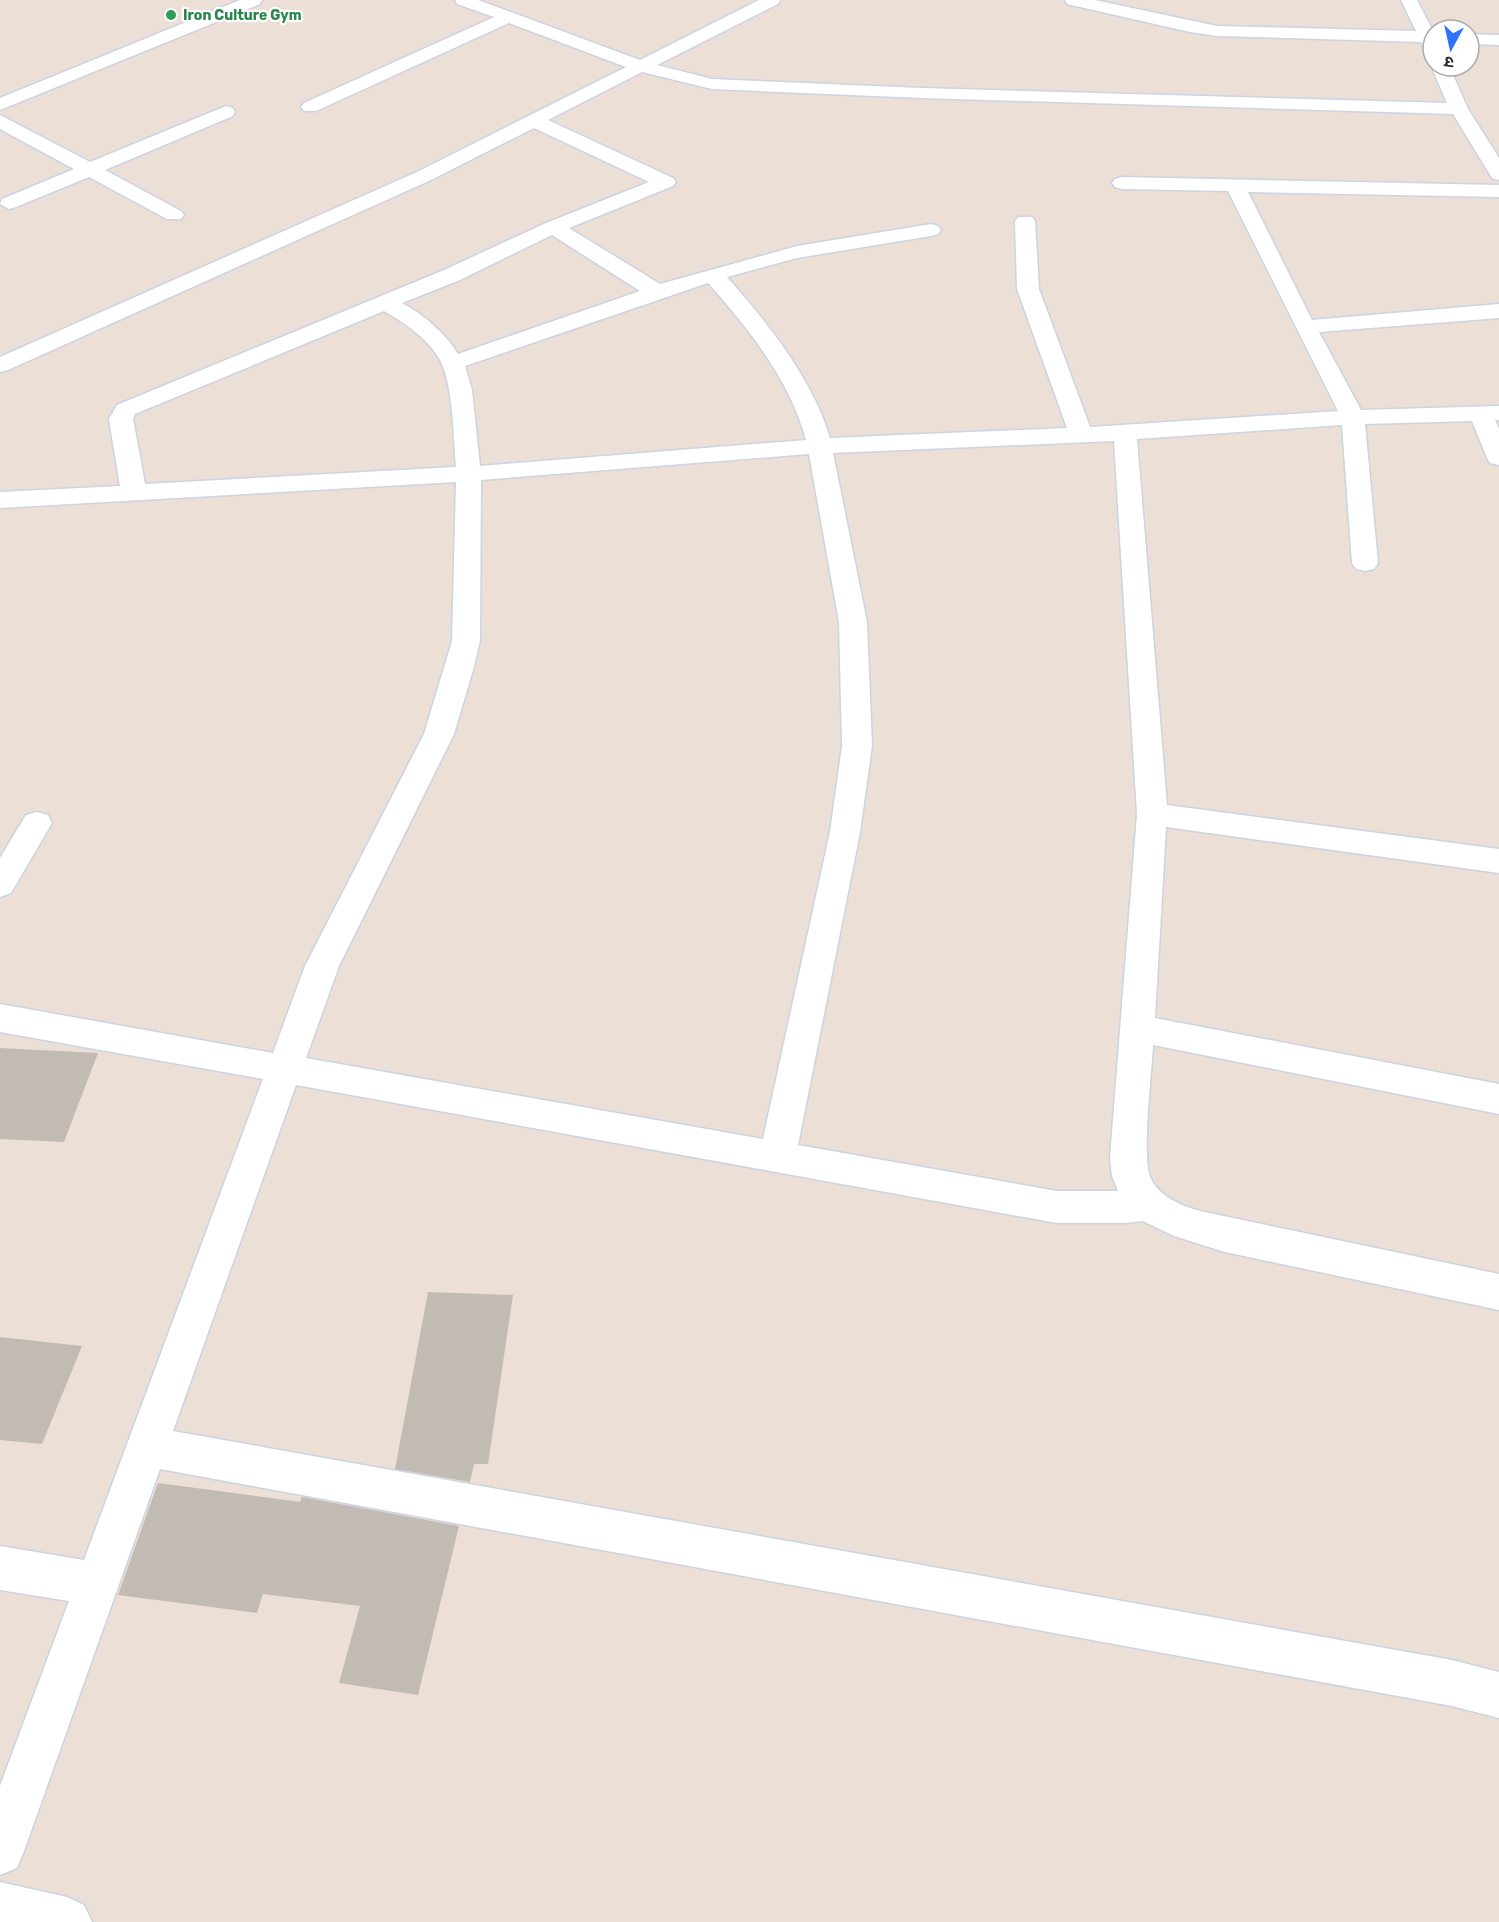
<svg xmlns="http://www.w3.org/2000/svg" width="1499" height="1922" viewBox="0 0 1499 1922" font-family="Rubik,'Noto Sans Devanagari',sans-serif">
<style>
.building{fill:#c2bbb3}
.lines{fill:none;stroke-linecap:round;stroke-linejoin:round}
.minor-casing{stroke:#ccd3e2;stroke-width:3}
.minor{fill:#fff;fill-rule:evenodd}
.leisure-dot{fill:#2e9e5b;stroke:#fff;stroke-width:2}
.labels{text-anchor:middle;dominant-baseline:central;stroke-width:4.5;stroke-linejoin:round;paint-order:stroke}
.far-leisure-label{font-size:14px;font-weight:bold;fill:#27864d;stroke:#fff;text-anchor:start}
</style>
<rect width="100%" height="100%" fill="#ebdfd6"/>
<g class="building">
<polygon points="0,1048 98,1053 64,1142 0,1139"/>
<polygon points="428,1292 513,1295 488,1464 474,1464 470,1482 395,1469"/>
<polygon points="0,1337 82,1346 42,1444 0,1440"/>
<polygon points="158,1483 300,1502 302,1497 459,1526 418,1695 339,1683 360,1606 263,1594 257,1613 118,1595"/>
</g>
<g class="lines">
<defs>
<g id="minor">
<polygon points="240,0 262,0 260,4 0,110 0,98"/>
<path d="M455,0H478L640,60L759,0H780L778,4L657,65L712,79L922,88L1447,103L1431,66L1433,63V66H1449L1468,109L1499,158V180L1492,178L1453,114L922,98L712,89L642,72L548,120L673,178L676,182L673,186L569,228L660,284L797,246L931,224L938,226L941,230L938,234L931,236L797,258L727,277C767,322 813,380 830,438L1067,428L1017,289L1015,221L1018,217H1032L1035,221L1039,289L1090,427L1338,411L1228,191L1122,189L1115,187L1112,183L1115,179L1122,177L1499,185V197L1248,192L1312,320L1499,304V318L1319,332L1361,410L1499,406V420H1495L1499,429V465L1490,463L1487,458L1472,421L1365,424L1378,563L1374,569L1365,571L1356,569L1352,563L1342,425L1137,439L1167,805L1499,849V873L1166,827L1155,1018L1499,1084V1114L1153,1045C1152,1070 1141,1161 1151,1179C1160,1197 1182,1206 1200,1211L1499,1274V1310L1225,1252L1174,1236L1143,1221L1125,1223H1057L296,1085L173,1431L1452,1660L1499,1672V1718L1452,1706L160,1469L24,1851L17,1868L0,1875V1786L69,1601L0,1590V1546L84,1560L263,1079L0,1032V1004L273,1053L305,966L424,734L452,641L456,482L0,508V492L120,486L109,419L117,405L444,270L546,223L649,182L534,128L431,180L8,370L0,372V357L417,172L626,67L509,23L316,111H304L301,107L304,103L494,17L457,4ZM552,235L640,291L458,354C445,333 424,315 402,303L460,280ZM708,283C748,328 790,380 806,440L480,466L472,390L465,366ZM384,311C404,322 431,341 441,362C454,391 453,436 456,467L145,484L133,419L135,414ZM1114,441L1137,814L1110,1158L1112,1176L1118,1191H1057L798,1145L860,832L872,746L867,622L833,453ZM809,454L839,622L842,746L830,832L763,1139L306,1058L339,966L454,734L473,670L480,641L481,480Z"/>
<polygon points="1065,0 1095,0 1217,26 1416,31 1401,0 1417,0 1433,31 1433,56 1427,55 1421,42 1217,36 1190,32 1067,4"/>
<polygon points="1469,34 1499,35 1499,45 1469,44"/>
<polygon points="226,106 233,108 235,112 233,116 105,170 181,211 184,215 181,219 167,219 89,177 16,207 9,209 0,204 2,199 74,169 0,129 0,115 90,162"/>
<polygon points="37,812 48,815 52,823 11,893 0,897 0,858 26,815"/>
<polygon points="0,1882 67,1897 84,1905 92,1922 0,1922"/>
</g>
</defs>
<use href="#minor" class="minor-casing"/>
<use href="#minor" class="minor"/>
</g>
<circle class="leisure-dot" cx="171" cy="15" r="6"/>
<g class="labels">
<g class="far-leisure-label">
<text x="183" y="15">Iron Culture Gym</text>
</g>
</g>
<g transform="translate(1451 48) rotate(188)"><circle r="28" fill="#ffffff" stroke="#a9a9a9" stroke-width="1.5"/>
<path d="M0-4.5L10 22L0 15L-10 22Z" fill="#3073ff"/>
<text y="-9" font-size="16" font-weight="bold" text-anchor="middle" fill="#272727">उ</text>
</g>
</svg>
